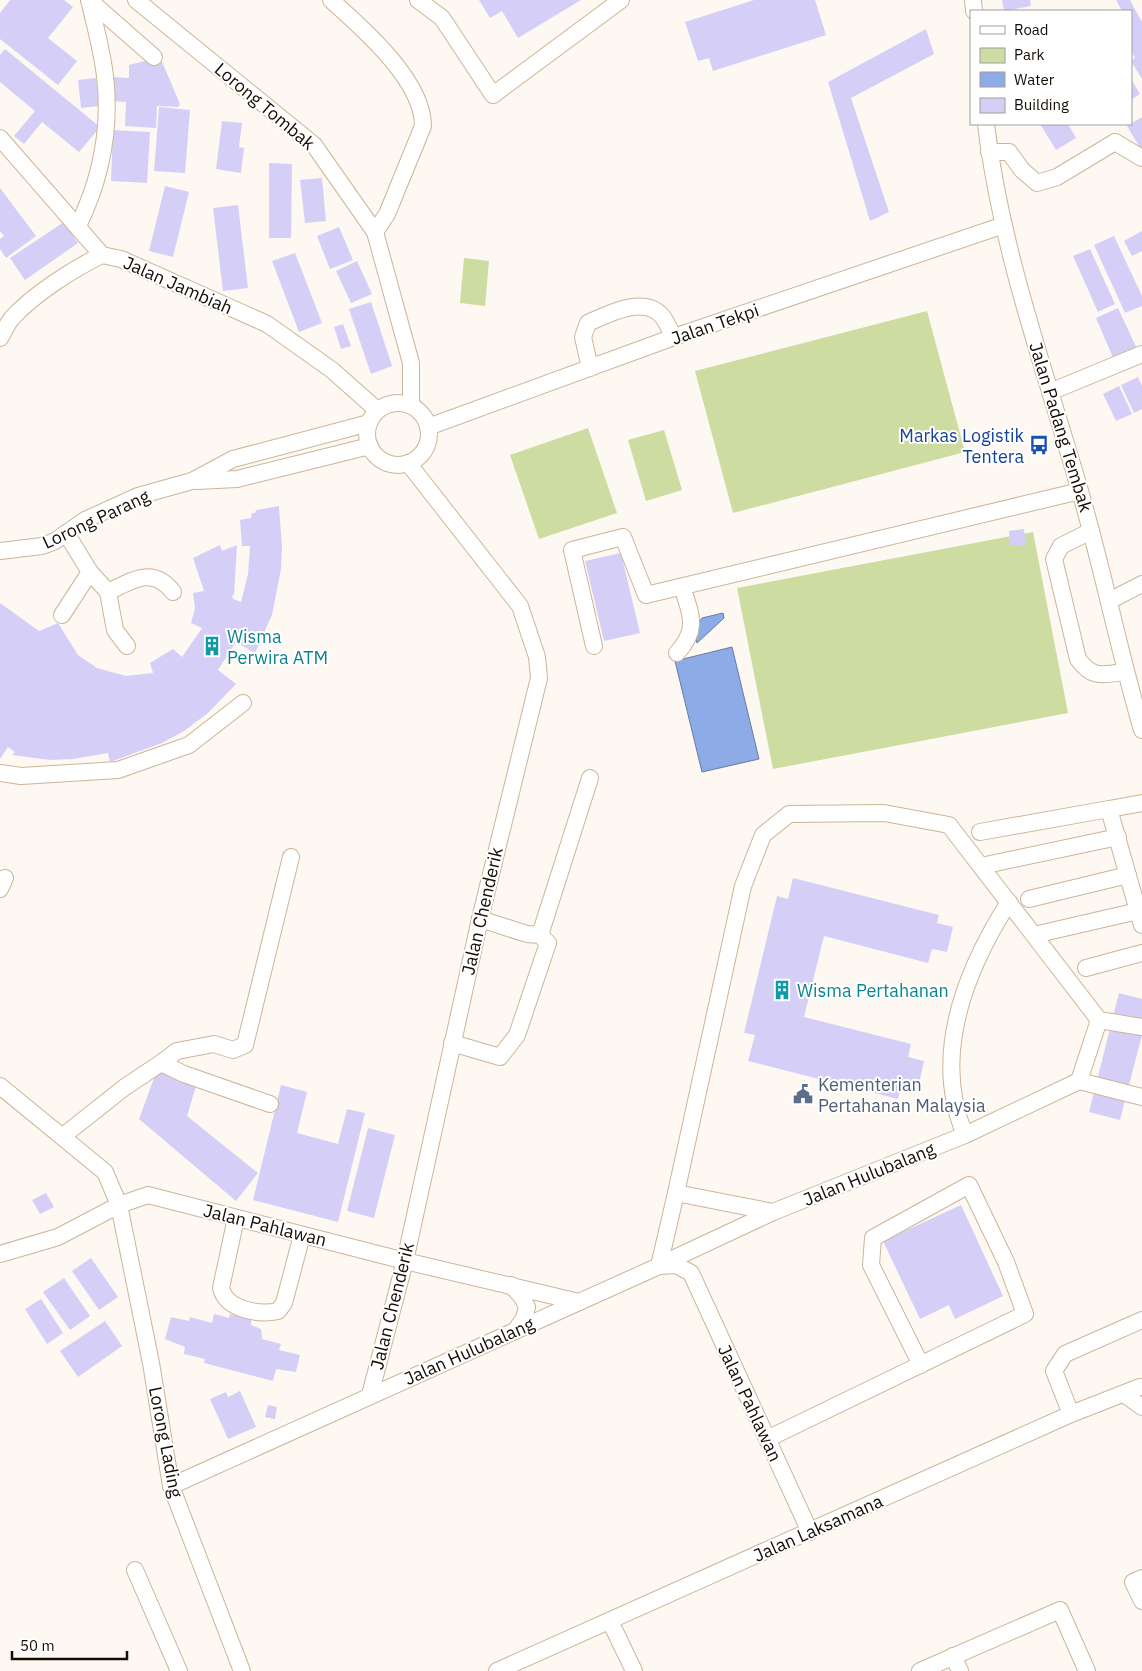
<svg xmlns="http://www.w3.org/2000/svg" width="1142" height="1671" viewBox="0 0 1142 1671" font-family="'IBM Plex Sans',sans-serif">
<style>
.green{fill:#cddca1}
.water{fill:#8dabe7;stroke:#697ba3}
.building{fill:#d5cff8}
.lines{fill:none;stroke-linecap:round;stroke-linejoin:round}
.minor-casing{stroke:#ceb497;stroke-width:18}
.minor{stroke:#fff;stroke-width:16}
.labels{text-anchor:middle;dominant-baseline:central;stroke-width:4;stroke-linejoin:round;paint-order:stroke}
.street-label{font-size:18px;fill:#150c04;stroke:#fff}
.transit-label{font-size:18px;fill:#164399;stroke:#fff;text-anchor:end}
.culture-label{font-size:18px;fill:#0d838f;stroke:#fff;text-anchor:start}
.service-label{font-size:18px;fill:#4e5e75;stroke:#fff;text-anchor:start}
</style>
<rect width="100%" height="100%" fill="#fdf8f2"/>
<g class="green">
<polygon points="464,258 489,261 485,306 460,303"/>
<polygon points="927,311 965,452 733,513 695,371"/>
<polygon points="588,428 617,513 539,539 510,455"/>
<polygon points="664,430 682,490 646,501 628,440"/>
<polygon points="1033,532 1068,713 773,769 737,588"/>
</g>
<g class="water">
<polygon points="723,613 724,618 697,643 693,630 702,618"/>
<polygon points="732,647 759,759 702,772 675,661"/>
</g>
<g class="building">
<polygon points="10,0 64,0 73,7 48,38 77,61 58,85 0,39 0,13"/>
<polygon points="479,0 581,0 518,38 502,11 490,18"/>
<polygon points="754,0 815,0 826,35 713,71 709,58 698,61 685,22"/>
<polygon points="1002,0 1030,0 1031,6 1004,11"/>
<polygon points="1116,0 1130,0 1142,22 1142,79 1131,61 1135,58 1131,50 1131,11 1122,11"/>
<polygon points="926,29 934,54 851,98 889,212 870,221 828,82"/>
<polygon points="5,49 100,127 79,152 42,122 24,144 14,136 35,111 0,82 0,55"/>
<polygon points="160,57 180,104 178,107 157,106 156,128 125,126 126,102 112,101 113,77 129,78 129,65"/>
<polygon points="96,78 99,106 81,108 78,80"/>
<polygon points="1131,79 1140,94 1131,100"/>
<polygon points="159,107 190,110 185,173 154,171"/>
<polygon points="1142,117 1142,151 1127,126"/>
<polygon points="222,121 242,123 239,147 244,148 241,173 216,169"/>
<polygon points="1040,124 1068,124 1076,138 1056,150"/>
<polygon points="113,130 150,132 147,183 111,181"/>
<polygon points="269,163 292,164 291,238 269,238"/>
<polygon points="322,178 326,221 305,223 300,180"/>
<polygon points="165,186 189,192 173,257 149,251"/>
<polygon points="0,188 36,236 6,258 0,249 0,239 4,236 0,231"/>
<polygon points="238,205 248,288 223,291 213,208"/>
<polygon points="64,222 78,243 25,280 10,258"/>
<polygon points="339,227 353,260 330,269 317,236"/>
<polygon points="1142,231 1142,251 1132,256 1124,241"/>
<polygon points="1114,236 1142,296 1142,306 1125,313 1094,245"/>
<polygon points="1090,249 1115,304 1098,312 1073,256"/>
<polygon points="295,253 322,323 299,332 272,261"/>
<polygon points="357,261 372,294 351,303 336,271"/>
<polygon points="371,302 392,366 371,374 349,309"/>
<polygon points="1118,308 1137,349 1114,360 1096,318"/>
<polygon points="343,324 351,346 341,349 334,327"/>
<polygon points="1138,377 1142,386 1142,409 1134,413 1121,385"/>
<polygon points="1119,386 1132,414 1116,421 1103,394"/>
<polygon points="279,506 282,547 281,569 272,615 255,653 236,642 218,670 236,684 208,713 184,731 162,743 110,762 108,753 73,759 50,760 12,755 15,752 8,747 0,759 0,603 39,631 58,623 78,655 97,668 126,676 153,673 150,663 173,649 182,657 202,628 191,623 195,608 193,593 204,591 193,558 220,545 222,551 237,545 234,595 232,595 233,599 241,602 248,574 250,546 242,546 240,520 251,518 252,513 255,513 256,510"/>
<polygon points="1024,529 1026,545 1010,546 1009,531"/>
<polygon points="621,553 640,633 604,641 585,561"/>
<polygon points="793,878 939,915 937,923 953,927 947,952 932,949 928,963 824,936 804,1017 911,1044 908,1057 924,1061 918,1088 901,1084 898,1099 748,1061 755,1035 744,1033 777,896 788,899"/>
<polygon points="1119,993 1142,999 1142,1035 1120,1120 1089,1112"/>
<polygon points="157,1070 197,1083 187,1116 258,1173 236,1201 139,1119"/>
<polygon points="281,1085 307,1092 297,1133 338,1144 347,1109 365,1113 338,1222 253,1200"/>
<polygon points="368,1128 395,1135 374,1218 347,1211"/>
<polygon points="46,1193 54,1207 40,1214 32,1200"/>
<polygon points="961,1205 1003,1296 955,1319 949,1305 920,1319 883,1241"/>
<polygon points="91,1258 118,1297 99,1310 72,1271"/>
<polygon points="64,1278 90,1316 70,1330 43,1292"/>
<polygon points="41,1299 63,1333 47,1344 25,1309"/>
<polygon points="214,1314 229,1318 230,1314 251,1320 251,1325 261,1329 262,1339 281,1344 279,1350 300,1355 296,1372 276,1369 273,1381 204,1363 205,1359 184,1354 185,1347 165,1339 171,1317 189,1321 190,1317 212,1323"/>
<polygon points="105,1321 122,1346 78,1377 60,1351"/>
<polygon points="240,1391 256,1427 228,1439 210,1399 226,1392 228,1397"/>
<polygon points="268,1405 277,1407 275,1419 265,1417"/>
</g>
<g class="lines">
<defs>
<g id="minor">
<polyline points="89,0 154,57"/>
<polyline points="136,0 314,145 375,232 411,363 411,405"/>
<path d="M331,0C363,29 423,80 423,126L387,214L375,232"/>
<polyline points="418,0 442,18 493,95 621,0"/>
<polyline points="973,0 974,11"/>
<path d="M986,124C1001,250 1045,370 1080,491C1103,570 1119,651 1142,730"/>
<polyline points="0,138 102,255 121,259 267,324 332,370 377,410"/>
<polyline points="989,152 1009,152 1022,170 1037,183 1057,177 1115,142 1142,158"/>
<path d="M78,226C101,179 111,128 105,76C102,50 95,25 89,0"/>
<path d="M0,338C4,332 7,324 12,318C34,294 73,269 102,255"/>
<path d="M590,368L583,337L588,323C608,314 644,295 662,316C667,322 670,331 674,337"/>
<polyline points="1050,392 1142,354"/>
<circle cx="398" cy="434" r="31"/>
<polyline points="428,427 674,337 1004,225"/>
<polyline points="197,481 237,479 370,446"/>
<path d="M1091,531L1061,546L1054,559L1078,659C1093,680 1103,674 1125,672"/>
<polyline points="66,533 90,572 108,592 115,630 127,646"/>
<polyline points="0,551 42,546 55,541 85,520 138,496 192,481 233,459 369,423"/>
<path d="M108,592C133,580 153,566 173,592"/>
<polyline points="1109,601 1142,584"/>
<polyline points="62,615 90,572"/>
<polyline points="594,646 572,550 623,537 646,595 1080,491"/>
<path d="M677,653C699,629 691,614 682,587"/>
<polyline points="0,773 21,776 118,770 189,745 243,703"/>
<polyline points="1109,809 1142,803"/>
<polyline points="980,832 1109,809 1138,911"/>
<polyline points="981,866 1118,837"/>
<polyline points="0,889 5,878"/>
<polyline points="1029,899 1128,875"/>
<polyline points="540,935 590,778"/>
<polyline points="1034,935 1138,911 1142,925"/>
<polyline points="1086,968 1142,953"/>
<polyline points="1099,1020 1142,1027"/>
<polyline points="452,1043 500,1057 517,1035 548,943 540,935 527,934 480,919"/>
<polyline points="161,1063 177,1051 214,1044 233,1050 245,1045 291,857"/>
<polyline points="1079,1081 1142,1097"/>
<polyline points="0,1086 105,1172 119,1205 148,1195 405,1261 579,1302"/>
<path d="M965,1135C931,1055 965,971 1009,902"/>
<polyline points="63,1136 125,1087 161,1063 184,1074 270,1104"/>
<polyline points="773,1212 676,1193 743,886 763,835 789,814 884,813 949,825 1099,1020 1079,1081"/>
<path d="M236,1218L221,1288C226,1310 259,1315 278,1311L284,1303L302,1235"/>
<polyline points="0,1254 58,1237 119,1205 151,1363 171,1486 242,1671"/>
<polyline points="662,1264 773,1212 965,1135 1079,1081"/>
<polyline points="659,1266 676,1193"/>
<polyline points="511,1285 522,1297 527,1307 524,1318 516,1330"/>
<polyline points="1124,1394 1142,1407"/>
<polyline points="370,1395 405,1261 480,919 539,678 537,657 520,606 408,463"/>
<polyline points="1071,1414 1054,1371 1065,1354 1142,1320"/>
<polyline points="767,1439 1025,1314 1006,1262 969,1185 873,1238 871,1265 921,1365"/>
<polyline points="171,1486 659,1266 676,1265 691,1273 810,1532"/>
<polyline points="135,1570 179,1671"/>
<polyline points="1142,1578 1133,1582 1142,1601"/>
<polyline points="610,1621 634,1671"/>
<polyline points="953,1656 960,1671"/>
<polyline points="497,1671 1071,1414 1140,1387"/>
<polyline points="920,1671 1060,1610 1087,1671"/>
</g>
</defs>
<use href="#minor" class="minor-casing"/>
<use href="#minor" class="minor"/>
</g>
<defs>
<symbol id="bus-bare" viewBox="-9 -9 18 18"><path d="M-5-6H5V4H4V6H2V4H-2V6H-4V4H-5ZM-3.5-4V0h7V-4ZM-3.5 1.2v1.5H-2V1.2ZM2 1.2v1.5H3.5V1.2Z" fill="#1a4fb4" stroke="#fff" stroke-width="2.5" paint-order="stroke"/></symbol>
<symbol id="building-bare" viewBox="-9 -9 18 18"><path d="M-4-6H4V6H1V3H-1V6H-4ZM-2.5-4.3h1.7v1.8h-1.7ZM.8-4.3h1.7v1.8H.8ZM-2.5-1h1.7V.8h-1.7ZM.8-1h1.7V.8H.8Z" fill="#0f9aa8" stroke="#fff" stroke-width="2.5" paint-order="stroke"/></symbol>
<symbol id="civic-bare" viewBox="-9 -9 18 18"><path d="M-.6-6.5H3V-4.5H.6V-3L4-1V1h2V6H-6V1h2V-1L-.6-3ZM-1.2 2.5V6h2.4V2.5Z" fill="#5c6f8a" stroke="#fff" stroke-width="2.5" paint-order="stroke"/></symbol>
</defs>
<g fill-rule="evenodd">
<use href="#bus-bare" x="1025" y="431" width="28" height="28"/>
<use href="#building-bare" x="198" y="632" width="28" height="28"/>
<use href="#building-bare" x="768" y="976" width="28" height="28"/>
<use href="#civic-bare" x="789" y="1080" width="28" height="28"/>
</g>
<g class="labels">
<g class="street-label">
<text transform="translate(265 106) rotate(40)">Lorong Tombak</text>
<text transform="translate(178 285) rotate(24)">Jalan Jambiah</text>
<text transform="translate(715 324) rotate(-19)">Jalan Tekpi</text>
<text transform="translate(1061 427) rotate(73)">Jalan Padang Tembak</text>
<text transform="translate(96 519) rotate(-25)">Lorong Parang</text>
<text transform="translate(482 911) rotate(-77)">Jalan Chenderik</text>
<text transform="translate(869 1174) rotate(-22)">Jalan Hulubalang</text>
<text transform="translate(265 1225) rotate(14)">Jalan Pahlawan</text>
<text transform="translate(392 1306) rotate(-76)">Jalan Chenderik</text>
<text transform="translate(469 1351) rotate(-24)">Jalan Hulubalang</text>
<text transform="translate(750 1403) rotate(65)">Jalan Pahlawan</text>
<text transform="translate(166 1442) rotate(79)">Lorong Lading</text>
<text transform="translate(818 1528) rotate(-24)">Jalan Laksamana</text>
</g>
<g class="transit-label">
<text x="1024" y="435">Markas Logistik<tspan x="1024" dy="21">Tentera</tspan></text>
</g>
<g class="culture-label">
<text x="227" y="636">Wisma<tspan x="227" dy="21">Perwira ATM</tspan></text>
<text x="797" y="990">Wisma Pertahanan</text>
</g>
<g class="service-label">
<text x="818" y="1084">Kementerian<tspan x="818" dy="21">Pertahanan Malaysia</tspan></text>
</g>
</g>
<rect x="970" y="10" width="162" height="115" fill="#ffffff" stroke="#a19e9b"/>
<rect x="980" y="26" width="25" height="8" fill="#ffffff" stroke="#a19e9b"/>
<text x="1014" y="35" font-size="15" fill="#150c04">Road</text>
<rect x="980" y="48" width="25" height="15" fill="#cddca1" stroke="#a19e9b"/>
<text x="1014" y="60" font-size="15" fill="#150c04">Park</text>
<rect x="980" y="72" width="25" height="15" fill="#8dabe7" stroke="#a19e9b"/>
<text x="1014" y="85" font-size="15" fill="#150c04">Water</text>
<rect x="980" y="98" width="25" height="15" fill="#d5cff8" stroke="#a19e9b"/>
<text x="1014" y="110" font-size="15" fill="#150c04">Building</text>
<path d="M12 1651v8h115v-8" fill="none" stroke="#150c04" stroke-width="2.5"/>
<text x="20" y="1651" font-size="15" fill="#150c04" stroke="#ffffff" stroke-width="4" paint-order="stroke">50 m</text>
</svg>
